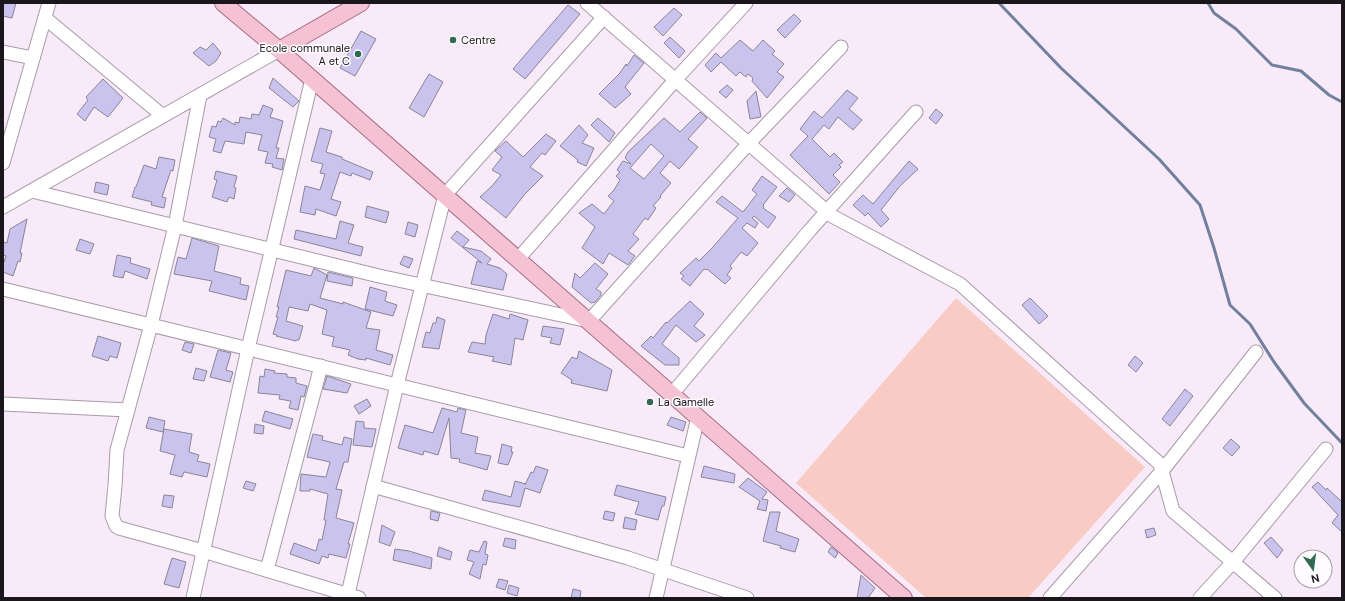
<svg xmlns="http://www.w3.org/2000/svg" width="1345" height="601" viewBox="0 0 1345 601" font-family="'DM Sans',sans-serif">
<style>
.green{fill:#f8ccc4}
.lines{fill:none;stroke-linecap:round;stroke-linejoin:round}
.stream{stroke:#71809c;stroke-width:3}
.building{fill:#cac3ee;stroke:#898696;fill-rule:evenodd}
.minor-casing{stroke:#a89aa8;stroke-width:15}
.major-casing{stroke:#a56b81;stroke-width:18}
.minor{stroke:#fff;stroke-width:13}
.major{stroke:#f5c2d4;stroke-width:16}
.poi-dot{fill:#316951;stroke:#fefcff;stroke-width:1.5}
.labels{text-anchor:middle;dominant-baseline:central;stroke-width:3;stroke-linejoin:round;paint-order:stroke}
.poi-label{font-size:11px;fill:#1b161b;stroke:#fefcff;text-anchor:start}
</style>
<rect width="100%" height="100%" fill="#f8eaf9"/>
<polygon class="green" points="956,298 1145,467 1028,598 926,598 796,483"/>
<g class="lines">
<g class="stream">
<polyline points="999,3 1061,68 1159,159 1200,205 1214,248 1230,305 1250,324 1274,362 1304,403 1342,443"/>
<polyline points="1208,3 1214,13 1236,29 1272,65 1301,71 1329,95 1342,102"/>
</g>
</g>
<g class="building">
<polygon points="3,3 16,3 12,18 3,16"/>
<polygon points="568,5 580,14 525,79 513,69"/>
<polygon points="674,8 682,15 663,36 654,27"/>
<polygon points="794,14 801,21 785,38 777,30"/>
<polygon points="361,31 376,39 355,76 340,68"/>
<polygon points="670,37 685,51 679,58 664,43"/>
<polygon points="740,40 753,51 763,40 775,51 772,54 784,64 777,72 784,77 767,98 752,81 753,78 748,74 746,77 740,72 736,76 721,62 711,72 705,65 716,53 721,58"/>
<polygon points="213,43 221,53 216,61 209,66 193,53 200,47 206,50"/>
<polygon points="634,55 644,63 625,87 631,94 615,108 599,94 620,73 626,64 627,66"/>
<polygon points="429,74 443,82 424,117 409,108"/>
<polygon points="273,78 299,101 293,107 269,88"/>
<polygon points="103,79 123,98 108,117 94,107 85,121 77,114 88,100 86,97"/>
<polygon points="727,85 733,90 726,98 719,92"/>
<polygon points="847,90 858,98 849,109 862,120 853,130 838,117 829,129 824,125 812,139 830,157 834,153 843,162 839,165 841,167 833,175 840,182 829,194 790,155 808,136 800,129 814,111 822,118"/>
<polygon points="756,91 761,117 750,119 747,101"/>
<polygon points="263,105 273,109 270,117 283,121 276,148 279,148 276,158 284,159 282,170 272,167 273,164 265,163 268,152 258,150 262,135 246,132 244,144 225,141 221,153 213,151 216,139 209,137 212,126 216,127 218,121 221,122 223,118 235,125 235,122 239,123 240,117 251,119 252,114 259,115"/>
<polygon points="936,109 943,115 936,124 929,118"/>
<path d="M700,112L707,118L688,139L698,147L679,169L670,161L660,173L671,183L660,196L661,197L653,206L656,208L648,220L645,218L633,234L639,239L628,251L635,256L628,265L609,253L603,264L582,248L595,227L579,213L592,204L604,214L614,201L608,196L614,190L620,180L616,176L620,172L617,170L623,161L631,164L625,158L628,152L664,118L680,132ZM651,144L664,156L644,179L630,168Z"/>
<polygon points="598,118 615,133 609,142 591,125"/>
<polygon points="579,125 588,135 582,143 594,148 586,166 577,162 578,160 560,146"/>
<polygon points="320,128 332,131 326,152 342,157 342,159 373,172 370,180 352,173 351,176 340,172 331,199 341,202 336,216 316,209 315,215 300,212 305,186 320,190 325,174 320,173 323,164 311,161"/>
<polygon points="546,134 556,141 545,155 542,153 530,167 543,176 525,194 506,218 480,197 492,186 501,175 492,170 502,157 495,151 506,141 523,157"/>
<polygon points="159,157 175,160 173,171 171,170 162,197 166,198 164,208 151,205 152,202 132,197 135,187 136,187 144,165 156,169"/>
<polygon points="909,161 918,169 900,186 881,210 889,219 881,227 868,213 865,216 853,205 863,195 873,204"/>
<polygon points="216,171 237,176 234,187 236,188 234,199 229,197 227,202 212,197 217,180 214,179"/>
<polygon points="762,176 777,187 763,205 764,206 763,208 776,217 768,228 754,216 752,218 758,223 755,228 747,223 742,228 758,243 747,256 741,252 730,266 732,268 727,275 731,278 725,284 707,269 706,270 704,269 690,286 681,279 684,276 680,273 696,258 699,261 713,247 738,218 716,202 722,196 743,212 757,194 752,190"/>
<polygon points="96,182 109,185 107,195 94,192"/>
<polygon points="787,188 795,195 789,202 779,196"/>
<polygon points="367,206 389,212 386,223 365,217"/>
<polygon points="27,219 20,253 22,253 20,262 18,261 13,276 3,272 3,265 6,256 3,255 3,242 7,243 10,229"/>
<polygon points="340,221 354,225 348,243 363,247 361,256 294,239 296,230 336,239"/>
<polygon points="408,222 418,225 415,237 405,234"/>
<polygon points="457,231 469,240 463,247 481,251 491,259 487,264 500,268 507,274 503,290 471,284 477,261 482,263 451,238"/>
<polygon points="192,238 219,246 214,271 241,278 240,284 249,286 246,300 209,291 212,281 174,274 178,257 186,259"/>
<polygon points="80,239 94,244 90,254 76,250"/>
<polygon points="117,255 131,258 130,263 150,269 147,279 125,271 123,278 113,276"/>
<polygon points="404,256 413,259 409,268 400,264"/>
<polygon points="595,263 608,274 596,289 601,292 601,295 595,302 591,303 572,287 575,273 580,278"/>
<polygon points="314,268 327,275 320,298 343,304 343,302 371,312 366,328 380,330 376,350 393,355 390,365 366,358 366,360 358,359 348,355 350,350 332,346 334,337 322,334 327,310 310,304 308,311 289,307 286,321 303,326 299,340 296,340 296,341 276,336 277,335 273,334 278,317 276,317 279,307 277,307 286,270 311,276"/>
<polygon points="328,272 353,278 352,286 327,281"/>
<polygon points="370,287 387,292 385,301 397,305 393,316 365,309"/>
<polygon points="1030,298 1048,316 1039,324 1022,305"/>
<polygon points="690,301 704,314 694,326 705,335 696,342 676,325 662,344 679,358 679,365 665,365 641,346 651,336 653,338 666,322 667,323"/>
<polygon points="493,314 509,319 510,314 528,320 523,340 515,338 511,365 492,361 494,357 468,352 472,342 485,344 486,335"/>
<polygon points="437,317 445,320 439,349 422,347 426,332 430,333 433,323 436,323"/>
<polygon points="543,326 564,329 560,345 550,343 552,338 541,336"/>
<polygon points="98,336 121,343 117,358 110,356 108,361 92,356"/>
<polygon points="185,342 194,344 191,353 182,350"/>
<polygon points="218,350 231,353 226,370 233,372 230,382 210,377"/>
<polygon points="579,351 612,370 607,391 571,383 572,380 561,373 572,357 577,359"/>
<polygon points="1135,356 1143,363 1136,372 1128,365"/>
<polygon points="196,368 207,371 204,381 193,379"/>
<polygon points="265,369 275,371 274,373 287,374 287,377 296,378 296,383 307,386 304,397 301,396 298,410 289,408 291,401 279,399 280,395 258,393 260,376 264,377"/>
<polygon points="327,376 351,384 347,393 323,389"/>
<polygon points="1185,389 1193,396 1170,426 1162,419"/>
<polygon points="367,399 371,406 359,414 354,406"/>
<polygon points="442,408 457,412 458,408 466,410 461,433 478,437 475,453 491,456 487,470 459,462 460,459 451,458 449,418 438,455 424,451 423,455 398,448 405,425 433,433"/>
<polygon points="265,411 293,419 290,429 262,421"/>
<polygon points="149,417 165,421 163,432 146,428"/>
<polygon points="671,417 686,422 683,431 667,425"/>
<polygon points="356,421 364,422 364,428 376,429 372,447 353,445"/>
<polygon points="255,424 264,426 263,434 254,433"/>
<polygon points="164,429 192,434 189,452 199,455 197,461 210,464 207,477 184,472 182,477 170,474 175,455 160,451"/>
<polygon points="313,434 323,436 322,440 342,445 344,437 352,439 348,462 344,462 336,489 342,490 336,518 354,523 348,544 350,544 346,558 329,554 328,558 322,556 319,564 290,554 294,543 316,551 319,539 322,540 326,520 324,520 328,494 310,489 310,491 300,491 301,474 326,477 330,462 307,457"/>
<polygon points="1231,439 1240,447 1232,456 1223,448"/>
<polygon points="502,444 512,447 511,452 513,452 508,465 498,463"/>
<polygon points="536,466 548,470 540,493 525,488 520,507 482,500 485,490 511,497 515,481 526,484 525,485 531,472 533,473"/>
<polygon points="704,466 735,474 734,483 701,477"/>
<polygon points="748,478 767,492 762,499 768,500 766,511 757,509 760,501 739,487"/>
<polygon points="246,481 256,484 253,491 243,488"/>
<polygon points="1318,482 1326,490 1327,488 1342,502 1342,532 1332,523 1338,515 1312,487"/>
<polygon points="617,485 666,497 664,506 662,506 658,520 635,514 639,502 614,495"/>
<polygon points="164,495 174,496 172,508 162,506"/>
<polygon points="431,511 440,513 438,521 430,519"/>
<polygon points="605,511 615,513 613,521 603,519"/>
<polygon points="770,512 780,512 776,531 799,539 795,552 780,548 781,546 763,541"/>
<polygon points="625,517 637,520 635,530 623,528"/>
<polygon points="382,525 395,532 390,546 379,542"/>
<polygon points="1154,528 1156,535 1147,538 1145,530"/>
<polygon points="1271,537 1283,550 1277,558 1264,543"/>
<polygon points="505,538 516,540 515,549 503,546"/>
<polygon points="484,541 487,542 485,554 488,555 486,565 483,564 480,579 469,574 474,562 467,560 470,550 479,552"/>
<polygon points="439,547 452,552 450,560 437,556"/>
<polygon points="831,547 838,553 835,558 828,552"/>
<polygon points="395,549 409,551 432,558 431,569 393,560"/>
<polygon points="172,558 186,562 179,588 164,584"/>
<polygon points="861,575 875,588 868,598 857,598"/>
<polygon points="499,579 508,581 505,590 496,587"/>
<polygon points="509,585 519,588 517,596 507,593"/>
<polygon points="573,589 581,591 580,598 571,598"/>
</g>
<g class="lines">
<defs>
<g id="minor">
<polyline points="587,3 832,216 960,284 1160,464 1173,511 1275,598"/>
<polyline points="45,18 163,116"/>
<polyline points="3,52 33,58"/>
<polyline points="200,95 175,226 151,325 117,450 115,486 112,516 116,526 119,528 203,551 359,598"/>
<polyline points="3,163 49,3"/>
<polyline points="32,191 379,276 589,321 749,143 841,47"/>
<polyline points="3,207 279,50"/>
<polyline points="518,259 676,79 746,3"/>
<polyline points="3,289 688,456"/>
<polyline points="672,394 810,230 916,112"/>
<polyline points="3,404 128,410"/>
<polyline points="373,486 628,558 747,598"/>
<polyline points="267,570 321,366"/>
<polyline points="193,598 248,349 312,79"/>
<polyline points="347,598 397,385 445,195 604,17"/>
<polyline points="656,598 698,417"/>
<polyline points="1050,598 1162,471 1256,352"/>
<polyline points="1200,598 1233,562 1326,449"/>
</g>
<g id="major">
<polyline points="223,3 279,50 904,598"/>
<polyline points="279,50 361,3"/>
</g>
</defs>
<use href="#minor" class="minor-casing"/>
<use href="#major" class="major-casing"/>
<use href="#minor" class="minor"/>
<use href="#major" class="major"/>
</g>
<g class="poi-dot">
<circle cx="453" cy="40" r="4"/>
<circle cx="358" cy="54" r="4"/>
<circle cx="650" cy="402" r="4"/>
</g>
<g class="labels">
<g class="poi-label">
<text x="461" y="40">Centre</text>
<text x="350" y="48" text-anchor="end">Ecole communale<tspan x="350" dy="13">A et C</tspan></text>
<text x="658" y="402">La Gamelle</text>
</g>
</g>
<rect width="1345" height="601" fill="none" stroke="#1b161b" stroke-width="8"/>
<g transform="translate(1313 569) rotate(166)"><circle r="19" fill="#fefcff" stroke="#a3a0a4"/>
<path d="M0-3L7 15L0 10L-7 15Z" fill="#316951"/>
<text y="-6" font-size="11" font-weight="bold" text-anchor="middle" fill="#1b161b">N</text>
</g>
</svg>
